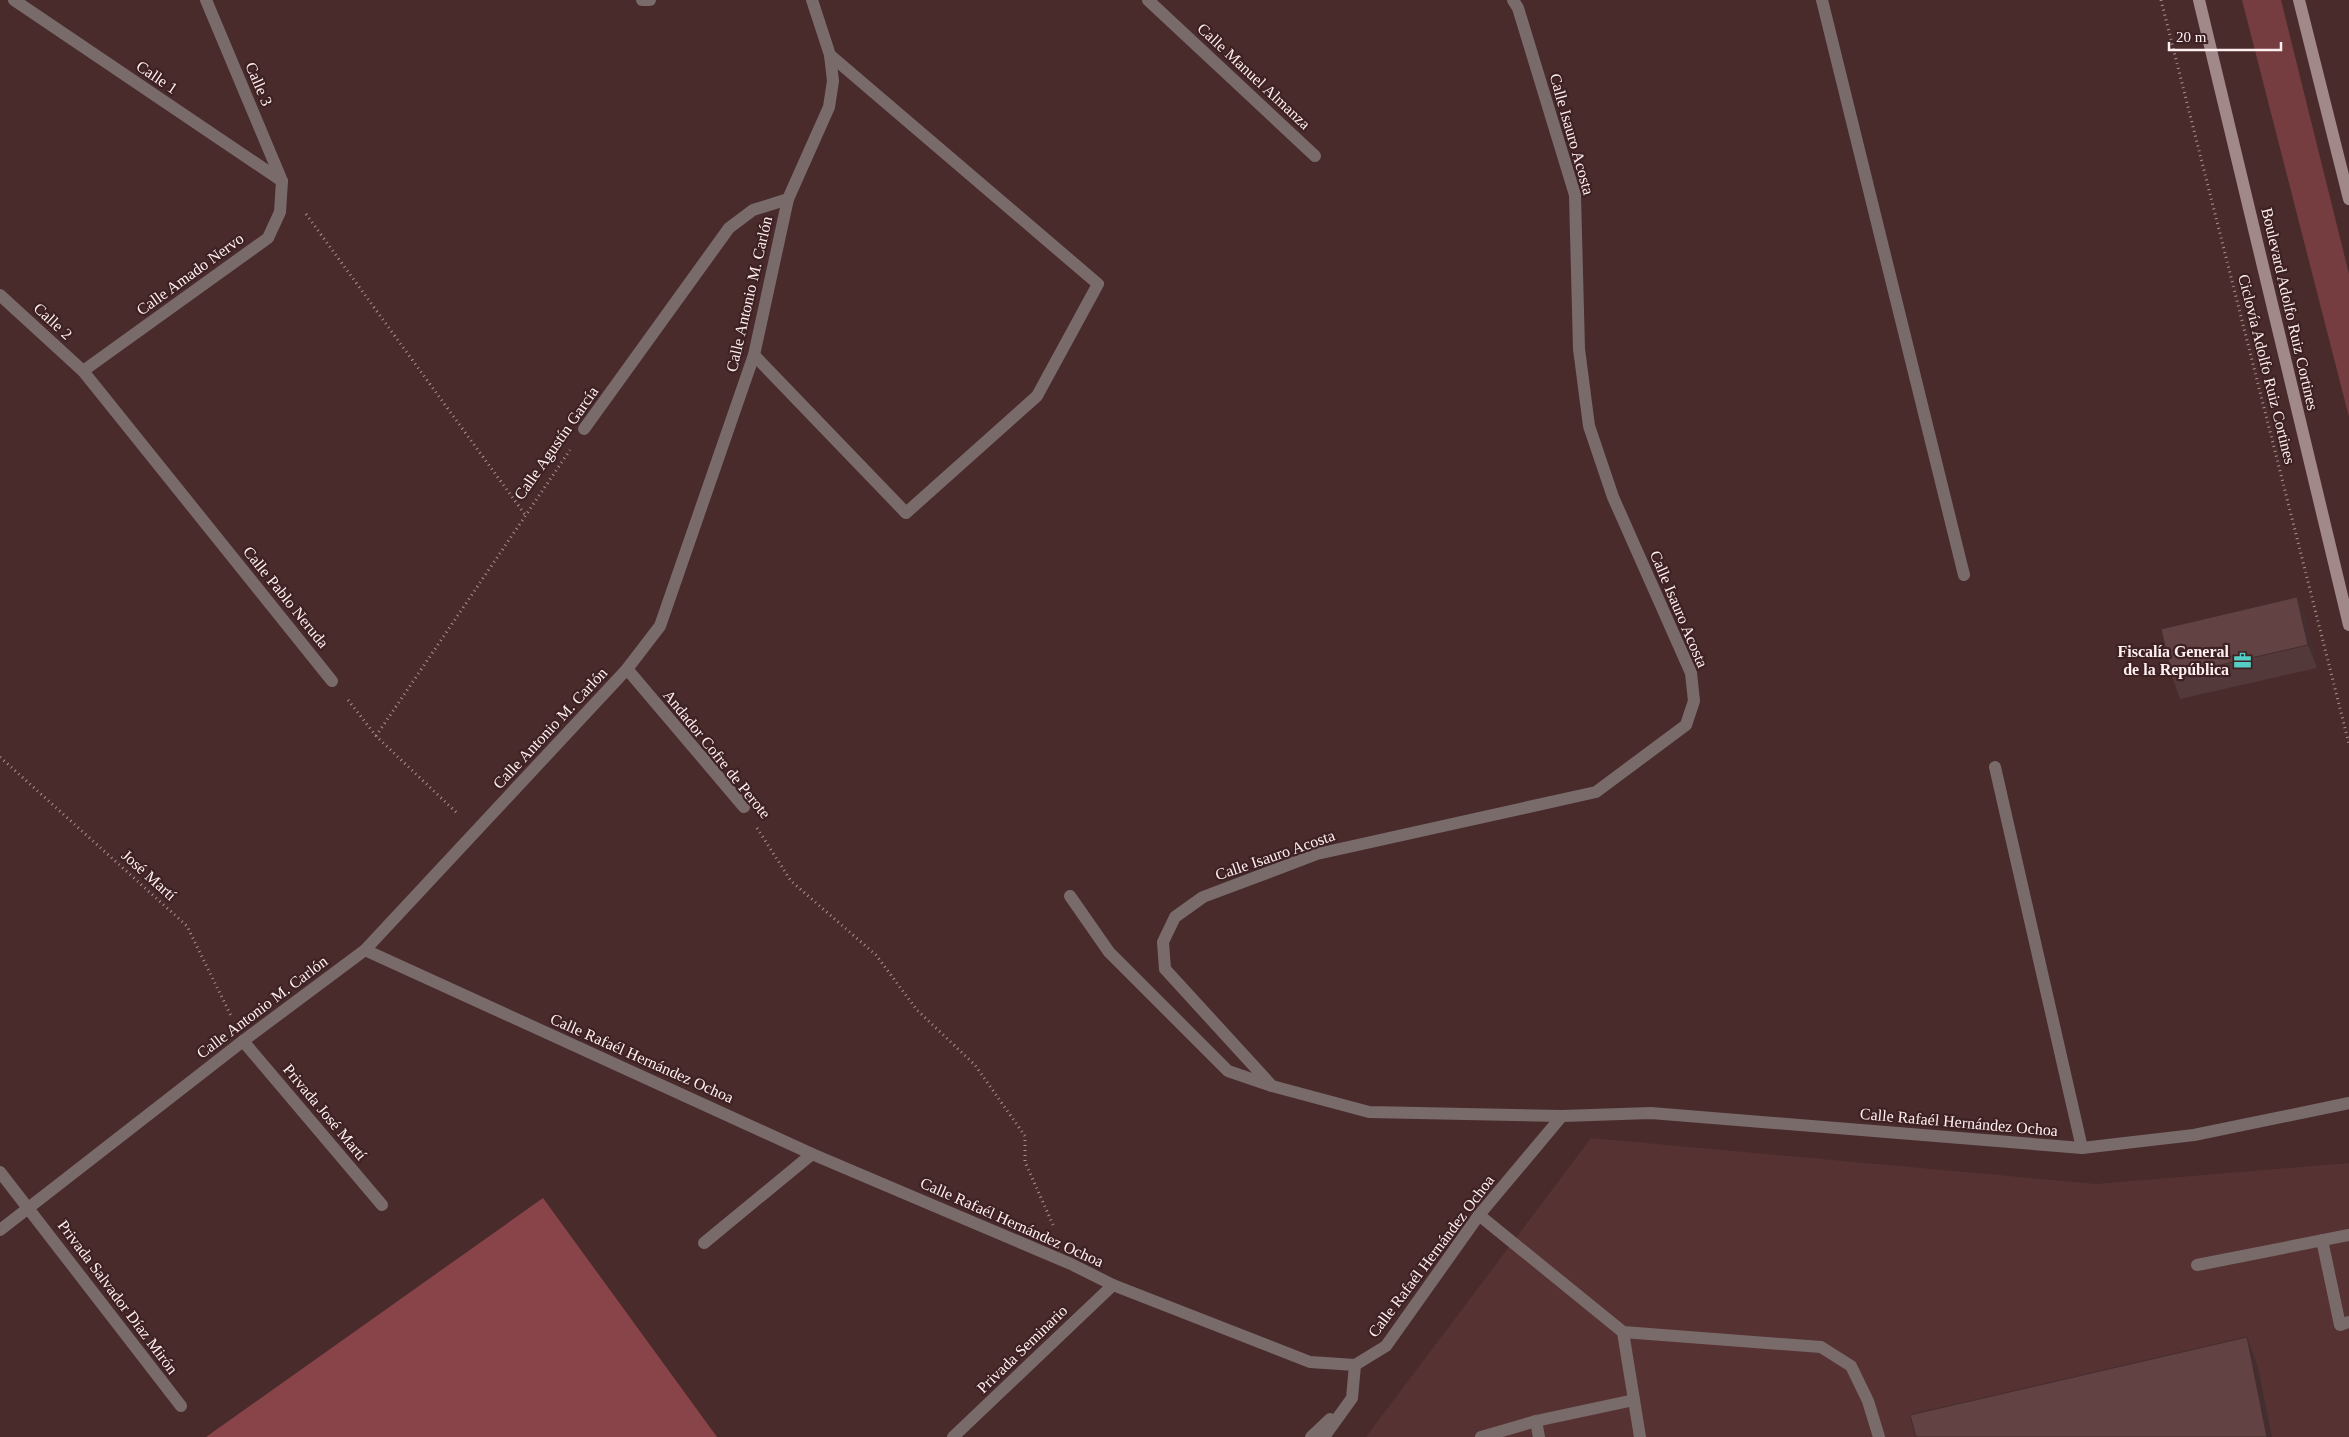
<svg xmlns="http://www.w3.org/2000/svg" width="2349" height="1437" viewBox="0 0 2349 1437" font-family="Georgia,serif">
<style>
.built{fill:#573233}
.green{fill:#753d40}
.forest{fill:#884448}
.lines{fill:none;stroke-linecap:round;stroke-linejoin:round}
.path{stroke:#a89292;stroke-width:3;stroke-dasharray:1 4;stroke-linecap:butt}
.service{stroke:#7a6b6b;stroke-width:12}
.minor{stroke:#7a6b6b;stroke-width:12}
.secondary{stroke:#a18889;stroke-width:12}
.wall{fill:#54393a}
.shaded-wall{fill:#452e2f}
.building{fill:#624243;stroke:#452e2f}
.labels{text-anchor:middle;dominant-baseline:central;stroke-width:4.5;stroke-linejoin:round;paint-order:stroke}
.street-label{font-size:16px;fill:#ffefef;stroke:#3e2122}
.poi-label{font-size:16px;font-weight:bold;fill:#ffefef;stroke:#3e2122;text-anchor:end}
</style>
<rect width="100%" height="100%" fill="#492b2c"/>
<polygon class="built" points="1591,1138 2096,1184 2349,1163 2349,1437 1366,1437"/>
<polygon class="green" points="2242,0 2281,0 2349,274 2349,417"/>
<polygon class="forest" points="543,1198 717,1437 206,1437"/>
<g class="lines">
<g class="path">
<polyline points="2161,0 2349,744"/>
<polyline points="306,214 526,516"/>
<polyline points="348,700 376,736 458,814"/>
<polyline points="376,736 570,450"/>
<polyline points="0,757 187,926 232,1018"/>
<polyline points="757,828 791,881 876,955 917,1010 975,1065 1025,1136 1025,1162 1054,1227"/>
</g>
<g class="service">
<polyline points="1479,1215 1623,1332 1821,1347 1851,1366 1868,1401 1879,1437"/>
<polyline points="2322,1240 2340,1325 2349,1322"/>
<polyline points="2197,1265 2349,1235"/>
<polyline points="1623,1332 1640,1437"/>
<polyline points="1536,1421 1539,1437"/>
<polyline points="1481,1437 1536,1421 1634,1400"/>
</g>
<g class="minor">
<polyline points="14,0 282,181"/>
<polyline points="642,0 650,0"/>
<polyline points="1148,0 1315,156"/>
<polyline points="1822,0 1964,575"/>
<polyline points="0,295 83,371 332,681"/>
<polyline points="754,355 906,513 1037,396 1098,284 830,55"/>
<polyline points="83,371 268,238 280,212 282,181 206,0"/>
<polyline points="584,429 729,228 753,210 788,199"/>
<polyline points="627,669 744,807"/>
<polyline points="1995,767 2082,1148"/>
<polyline points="1070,896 1109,952 1228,1071 1272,1086 1369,1112 1562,1116 1651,1113 2082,1148 2194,1135 2349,1103"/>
<polyline points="365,950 812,1154 1071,1264 1113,1285 1310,1362 1355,1365 1386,1346 1479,1215 1562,1116"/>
<polyline points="243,1041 382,1205"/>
<polyline points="1272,1086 1165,969 1163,942 1175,917 1203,897 1317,854 1596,792 1686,725 1694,701 1691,673 1613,497 1589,426 1579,349 1575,195 1518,8 1513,0"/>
<polyline points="0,1172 181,1406"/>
<polyline points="0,1230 243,1041 365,950 627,669 660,626 754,355 788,199 829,107 833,81 830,55 812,0"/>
<polyline points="704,1243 812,1154"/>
<polyline points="953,1437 1113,1285"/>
<polyline points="1311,1437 1330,1419"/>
<polyline points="1324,1437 1352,1398 1355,1365"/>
</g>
<g class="secondary">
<polyline points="2199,0 2349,625"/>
<polyline points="2299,0 2349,199"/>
</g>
</g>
<polygon class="wall" points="2297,597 2306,621 2317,668 2180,699 2172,676"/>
<g class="shaded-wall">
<polygon points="2297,597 2306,621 2317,668 2308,645"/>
<polygon points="2247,1337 2258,1367 2272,1437 2267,1437"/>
</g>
<g class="building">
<polygon points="2297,597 2308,645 2172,676 2161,629"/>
<polygon points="2247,1337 2267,1437 1916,1437 1910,1415"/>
</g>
<defs>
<symbol id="office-bare" viewBox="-9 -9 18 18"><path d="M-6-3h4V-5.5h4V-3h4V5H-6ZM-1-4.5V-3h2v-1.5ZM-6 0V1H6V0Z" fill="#55cec5" stroke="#3e2122" stroke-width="2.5" paint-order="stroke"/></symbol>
</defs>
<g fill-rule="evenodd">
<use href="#office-bare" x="2230" y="648" width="25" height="25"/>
</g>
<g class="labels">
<g class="street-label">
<text transform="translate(1254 76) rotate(43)">Calle Manuel Almanza</text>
<text transform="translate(157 77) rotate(34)">Calle 1</text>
<text transform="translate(259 84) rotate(67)">Calle 3</text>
<text transform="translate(1572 134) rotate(74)">Calle Isauro Acosta</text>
<text transform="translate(190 274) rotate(-36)">Calle Amado Nervo</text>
<text transform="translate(749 294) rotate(-77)">Calle Antonio M. Carlón</text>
<text transform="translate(2290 309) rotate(77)">Boulevard Adolfo Ruiz Cortines</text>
<text transform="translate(53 321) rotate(43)">Calle 2</text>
<text transform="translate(2267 369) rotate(76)">Ciclovía Adolfo Ruiz Cortines</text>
<text transform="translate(556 443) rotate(-55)">Calle Agustín García</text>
<text transform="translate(286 597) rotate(51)">Calle Pablo Neruda</text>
<text transform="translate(1679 609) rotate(67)">Calle Isauro Acosta</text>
<text transform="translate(550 728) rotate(-47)">Calle Antonio M. Carlón</text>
<text transform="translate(717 754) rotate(51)">Andador Cofre de Perote</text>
<text transform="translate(1275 855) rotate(-19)">Calle Isauro Acosta</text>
<text transform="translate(149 875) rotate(42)">José Martí</text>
<text transform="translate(262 1007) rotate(-37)">Calle Antonio M. Carlón</text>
<text transform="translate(642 1058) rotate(24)">Calle Rafaél Hernández Ochoa</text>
<text transform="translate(325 1112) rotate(50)">Privada José Martí</text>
<text transform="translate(1959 1122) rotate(5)">Calle Rafaél Hernández Ochoa</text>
<text transform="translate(1012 1222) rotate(24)">Calle Rafaél Hernández Ochoa</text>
<text transform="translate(1431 1256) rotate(-53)">Calle Rafaél Hernández Ochoa</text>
<text transform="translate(118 1297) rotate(53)">Privada Salvador Díaz Mirón</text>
<text transform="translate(1022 1349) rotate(-44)">Privada Seminario</text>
</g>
<g class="poi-label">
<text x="2229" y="651">Fiscalía General<tspan x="2229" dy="18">de la República</tspan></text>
</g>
</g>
<path d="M2169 42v8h112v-8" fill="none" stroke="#ffefef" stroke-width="2.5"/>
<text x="2176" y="42" font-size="15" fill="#ffefef" stroke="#3e2122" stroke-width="4" paint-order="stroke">20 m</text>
</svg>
